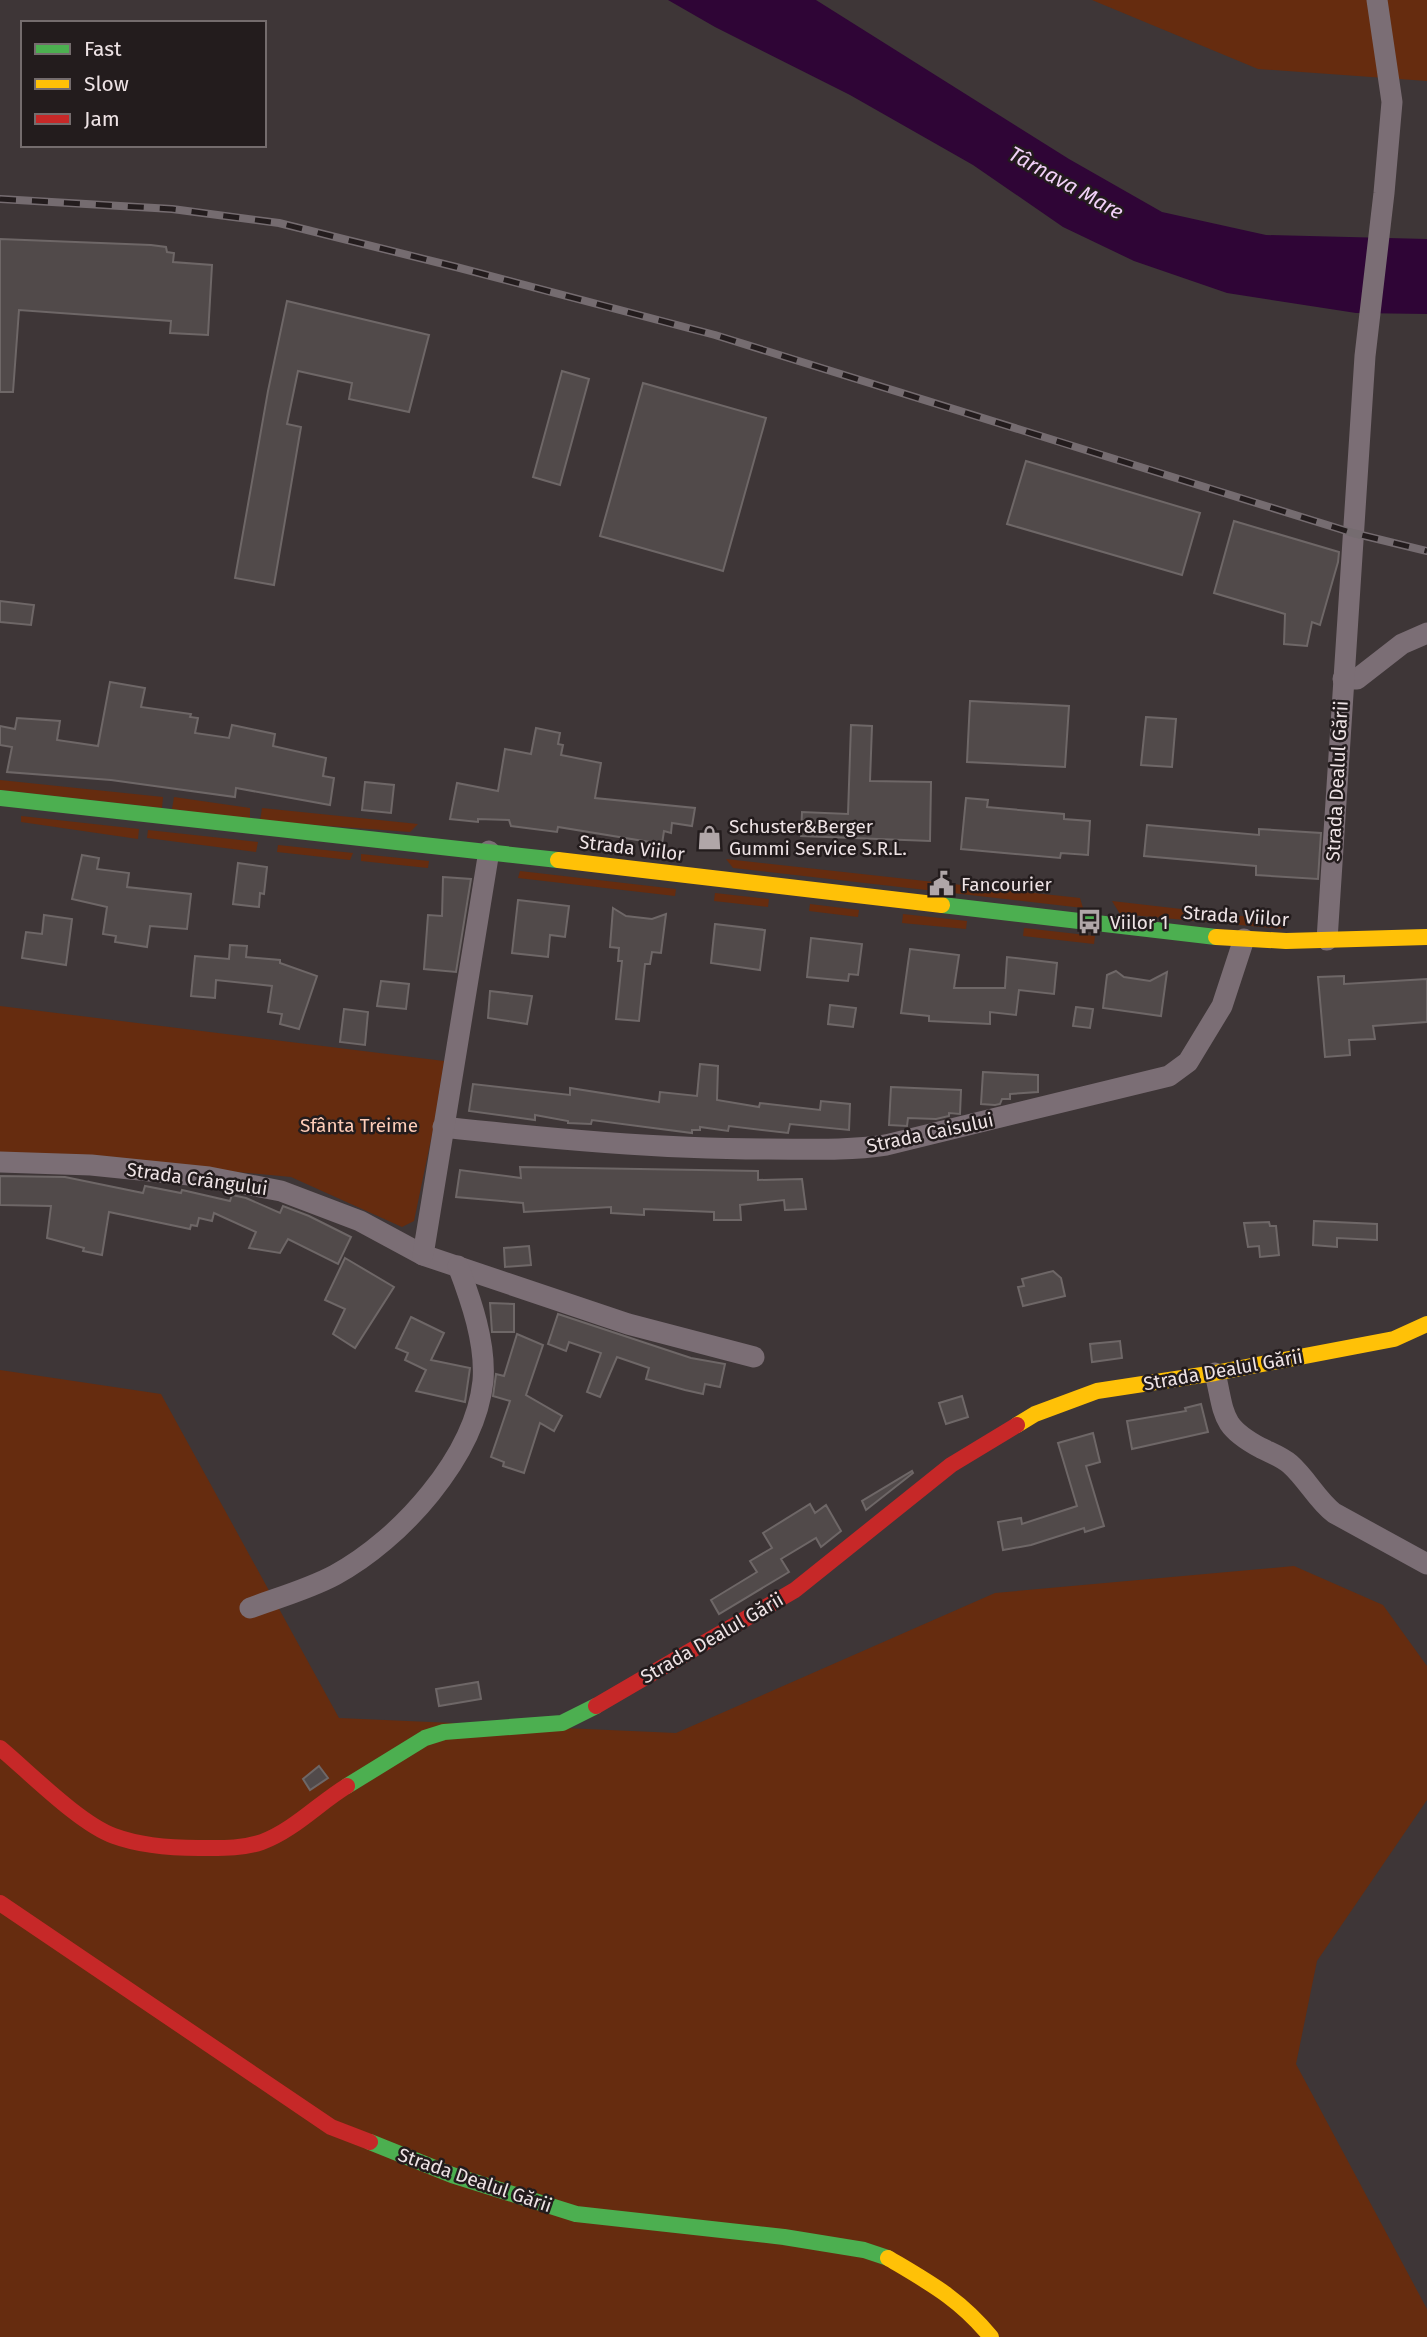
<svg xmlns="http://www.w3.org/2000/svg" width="1427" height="2337" viewBox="0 0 1427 2337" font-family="'Fira Sans',sans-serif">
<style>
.green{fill:#662c0f}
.water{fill:#2f0536}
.building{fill:#514a4a;stroke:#6e6767;stroke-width:2}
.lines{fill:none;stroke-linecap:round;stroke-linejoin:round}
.street{stroke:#7b6e75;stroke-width:21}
.fast{stroke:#4caf50;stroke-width:16}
.slow{stroke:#ffc107;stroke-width:16}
.jam{stroke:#c62828;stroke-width:16}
.rail-casing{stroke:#756c70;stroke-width:8}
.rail{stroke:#231c1d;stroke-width:5;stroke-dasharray:16;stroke-linecap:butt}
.labels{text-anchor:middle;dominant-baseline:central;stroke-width:5;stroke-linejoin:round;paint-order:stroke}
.street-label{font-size:19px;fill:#eee3e5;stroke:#231c1d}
.poi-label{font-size:19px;fill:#eee3e5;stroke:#231c1d;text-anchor:start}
.park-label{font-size:19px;fill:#ffcdb8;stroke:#231c1d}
.water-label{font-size:21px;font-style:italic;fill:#f2d1f8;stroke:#231c1d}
</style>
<rect width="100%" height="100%" fill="#3e3637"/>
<g class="green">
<polygon points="1092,0 1427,0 1427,81 1258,69"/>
<polygon points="0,780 163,797 162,808 0,790"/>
<polygon points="174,797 250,808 250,820 172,809"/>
<polygon points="262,808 418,824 410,832 260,821"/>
<polygon points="21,816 139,829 138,839 21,822"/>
<polygon points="148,830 258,842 256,852 147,838"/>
<polygon points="278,845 353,853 350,860 277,852"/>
<polygon points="361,854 429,861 428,868 361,861"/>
<polygon points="726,859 1080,898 1083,908 733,868"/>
<polygon points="520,871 676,889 675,896 518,878"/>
<polygon points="715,893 769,899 768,907 714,901"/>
<polygon points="1112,901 1284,921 1283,929 1120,914"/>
<polygon points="810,904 859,910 858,917 809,911"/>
<polygon points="903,914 967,921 966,929 902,923"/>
<polygon points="1024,928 1095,936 1094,944 1023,936"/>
<polygon points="0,1006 444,1061 434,1125 414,1221 402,1227 291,1177 95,1159 0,1156"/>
<polygon points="0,1370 161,1394 339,1718 676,1733 995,1593 1294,1566 1383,1605 1427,1666 1427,1800 1317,1961 1296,2064 1427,2309 1427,2337 0,2337"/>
</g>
<polygon class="water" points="668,0 816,0 1069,159 1162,212 1266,235 1427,239 1427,314 1356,313 1227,293 1134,261 1063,227 973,165 850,95 715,27"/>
<g class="building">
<polygon points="0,239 151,245 166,247 167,252 174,253 173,262 212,265 208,335 170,333 171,321 19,310 13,392 0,392"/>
<polygon points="287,301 429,335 409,412 349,399 352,383 298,371 287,424 301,427 274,585 235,578 268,391"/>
<polygon points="562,371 589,379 560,485 533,477"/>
<polygon points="643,383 766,418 723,571 600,536"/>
<polygon points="1026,461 1200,513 1182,575 1007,524"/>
<polygon points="1234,521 1339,552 1338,562 1320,625 1312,622 1307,646 1284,644 1285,614 1214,593"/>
<polygon points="0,601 34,605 31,625 0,622"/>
<polygon points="110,682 145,688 141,707 191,714 190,717 198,718 195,733 229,738 232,725 275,734 273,746 326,758 323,776 334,778 330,805 236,788 235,797 111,780 7,772 12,747 0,745 0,726 15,729 17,718 60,721 57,740 98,746"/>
<polygon points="970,701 1069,706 1065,767 967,762"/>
<polygon points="1146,717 1176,719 1172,767 1141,765"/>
<polygon points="851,725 872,726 870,781 931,782 930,841 801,836 802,812 848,814"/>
<polygon points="536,728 560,733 558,744 563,745 561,755 601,763 595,798 695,808 692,826 672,823 671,833 664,831 662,844 558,827 557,832 511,826 509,820 478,819 478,822 450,819 457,783 498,791 505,749 531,754"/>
<polygon points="365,782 394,785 391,813 362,810"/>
<polygon points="966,798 988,800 987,807 1064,814 1064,819 1090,821 1088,855 1061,853 1060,858 961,849"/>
<polygon points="1147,825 1259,835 1259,829 1321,833 1318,879 1256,875 1256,866 1144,856"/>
<polygon points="82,855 99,858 97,869 129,873 127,887 191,894 187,929 150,926 147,947 115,942 116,936 103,934 107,907 72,899"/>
<polygon points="238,863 267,867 264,894 260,893 259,907 233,904"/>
<polygon points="443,877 471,879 456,972 424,969 428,915 442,916"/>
<polygon points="518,900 569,906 565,937 550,935 548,957 512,953"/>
<polygon points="613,908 626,916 652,919 666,914 661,953 652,952 650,964 645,964 639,1021 616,1019 622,961 618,961 619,948 610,947"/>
<polygon points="44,915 72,919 66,965 22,958 26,932 42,934"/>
<polygon points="715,924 765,930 760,970 711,963"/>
<polygon points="811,938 862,944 858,975 849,974 848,981 807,977"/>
<polygon points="230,945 247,946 246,957 280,960 280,963 317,976 299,1029 280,1024 282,1014 268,1012 272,986 216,980 215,998 191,996 195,956 229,959"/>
<polygon points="910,949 959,955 954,988 1005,988 1007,957 1057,963 1054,994 1019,990 1016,1015 990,1012 990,1024 929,1021 929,1016 901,1013"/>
<polygon points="1116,971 1124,977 1150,981 1167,972 1161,1016 1103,1008 1107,975"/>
<polygon points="1344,976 1344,984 1427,979 1427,1022 1373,1026 1375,1039 1349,1040 1350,1055 1325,1057 1318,977"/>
<polygon points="381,981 409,984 406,1009 377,1006"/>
<polygon points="490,991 532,996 527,1024 488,1018"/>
<polygon points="830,1005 856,1008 853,1027 828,1024"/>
<polygon points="1076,1007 1093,1009 1090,1028 1073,1026"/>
<polygon points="344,1009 368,1012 365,1045 340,1042"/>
<polygon points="700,1064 718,1066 717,1100 759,1107 760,1103 820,1110 821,1101 850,1104 849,1130 790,1124 788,1133 729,1126 728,1131 700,1127 700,1130 692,1130 692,1133 592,1120 591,1124 568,1123 568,1121 535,1115 535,1120 469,1111 473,1084 570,1095 570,1088 659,1102 660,1092 697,1096"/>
<polygon points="983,1072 1038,1075 1038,1092 1010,1094 1010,1099 1002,1099 1000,1104 995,1105 981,1104"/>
<polygon points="891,1087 961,1090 960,1114 949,1113 949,1116 936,1119 908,1118 907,1126 889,1125"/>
<polygon points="520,1167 758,1171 758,1180 802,1179 806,1209 785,1210 784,1200 740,1205 741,1220 714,1220 714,1212 644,1209 644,1215 611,1213 611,1207 524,1212 523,1203 456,1197 460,1170 521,1178"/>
<polygon points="0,1176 65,1177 143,1193 145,1186 181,1193 182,1190 230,1201 232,1195 246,1198 280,1213 283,1206 309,1216 351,1237 338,1264 288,1239 280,1253 249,1248 256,1232 214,1213 212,1221 199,1218 197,1226 191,1225 190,1229 109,1212 102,1255 83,1251 84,1248 47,1238 51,1206 0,1205"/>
<polygon points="1314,1221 1377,1224 1377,1240 1337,1238 1337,1247 1313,1245"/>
<polygon points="1269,1222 1270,1226 1276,1226 1279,1255 1260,1257 1259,1246 1248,1247 1244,1223"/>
<polygon points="529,1246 531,1265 505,1267 504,1248"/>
<polygon points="345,1258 394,1287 355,1348 333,1334 345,1309 325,1300"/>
<polygon points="1053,1271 1061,1278 1065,1296 1023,1306 1018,1287 1024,1286 1022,1279"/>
<polygon points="490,1303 514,1304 514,1332 492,1332"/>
<polygon points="558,1314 691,1358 725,1364 720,1387 705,1384 703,1394 685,1390 646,1379 649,1368 617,1357 600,1397 587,1392 601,1353 569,1342 566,1351 548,1344"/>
<polygon points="411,1317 444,1333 431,1360 470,1368 465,1402 416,1391 426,1370 405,1360 408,1353 396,1348"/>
<polygon points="517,1334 543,1345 526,1395 562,1416 554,1431 540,1423 524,1473 503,1466 504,1462 491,1457 510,1401 493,1396 496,1374 504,1376"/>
<polygon points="1120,1341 1122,1358 1092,1362 1090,1344"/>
<polygon points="962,1396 968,1417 946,1424 939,1403"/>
<polygon points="1201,1404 1208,1432 1132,1449 1127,1421 1186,1411 1185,1408"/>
<polygon points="1093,1433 1100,1462 1086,1466 1104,1526 1085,1532 1084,1528 1031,1545 1003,1550 998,1522 1021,1518 1022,1524 1077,1506 1058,1443"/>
<polygon points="912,1471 913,1473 866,1510 862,1501"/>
<polygon points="810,1504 815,1513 826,1505 841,1531 821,1547 816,1538 781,1559 789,1572 719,1614 711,1600 757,1572 750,1561 772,1548 763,1533"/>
<polygon points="478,1682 481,1699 439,1706 436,1689"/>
<polygon points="319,1766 328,1778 310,1790 303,1779"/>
</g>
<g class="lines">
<g class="street">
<polyline points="1343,679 1357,679 1402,644 1427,633"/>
<polyline points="1327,940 1365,356 1384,193 1392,102 1377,0"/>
<path d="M443,1127C551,1139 660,1149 768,1149C808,1149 847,1151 886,1145L1169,1076L1188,1062L1222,1006L1244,939"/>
<polyline points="0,1162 91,1165 209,1177 281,1191 360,1221 423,1255 628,1324 754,1357"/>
<polyline points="423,1255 489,851"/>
<path d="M1215,1373C1225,1415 1220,1426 1261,1448C1271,1453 1282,1457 1290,1464C1307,1479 1317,1500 1334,1513L1427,1564"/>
<path d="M250,1608C277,1598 309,1589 335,1575C400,1540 475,1457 483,1381C486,1343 471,1300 458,1266"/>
</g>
<g class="fast">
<polyline points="0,798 558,860"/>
<polyline points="942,905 1216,937"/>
<polyline points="347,1786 425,1738 444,1732 562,1723 596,1706"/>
<polyline points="370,2142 452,2175 576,2214 784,2237 864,2250 888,2258"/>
</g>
<g class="slow">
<polyline points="558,860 942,905"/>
<polyline points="1216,937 1286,941 1427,937"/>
<polyline points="1017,1425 1035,1414 1097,1391 1215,1373 1394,1339 1427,1324"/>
<path d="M888,2258C930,2283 960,2299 991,2337"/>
</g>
<g class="jam">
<polyline points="596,1706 795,1590 951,1465 1017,1425"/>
<path d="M0,1748C30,1773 80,1824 114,1836C141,1846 171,1848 199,1848C220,1848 242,1849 262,1842C294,1830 319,1803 347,1786"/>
<polyline points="0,1903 331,2127 370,2142"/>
</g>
<defs>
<polyline id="rail" points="0,199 172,209 279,223 456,267 715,335 1353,533 1427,551"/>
</defs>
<use href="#rail" class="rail-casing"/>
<use href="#rail" class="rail"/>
</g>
<defs>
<symbol id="shop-bare" viewBox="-9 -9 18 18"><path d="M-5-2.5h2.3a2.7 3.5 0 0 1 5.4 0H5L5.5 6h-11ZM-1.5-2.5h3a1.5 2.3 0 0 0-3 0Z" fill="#b0a6a8" stroke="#231c1d" stroke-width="2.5" paint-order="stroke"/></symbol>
<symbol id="civic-bare" viewBox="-9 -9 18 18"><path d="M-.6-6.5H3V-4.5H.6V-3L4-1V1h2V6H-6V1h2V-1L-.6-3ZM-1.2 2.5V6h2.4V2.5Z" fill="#b0a6a8" stroke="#231c1d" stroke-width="2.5" paint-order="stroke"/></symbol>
<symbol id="bus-bare" viewBox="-9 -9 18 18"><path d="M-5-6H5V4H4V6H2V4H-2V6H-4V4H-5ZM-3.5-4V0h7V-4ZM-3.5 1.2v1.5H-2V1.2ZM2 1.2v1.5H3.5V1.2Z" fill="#b0a6a8" stroke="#231c1d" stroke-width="2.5" paint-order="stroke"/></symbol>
</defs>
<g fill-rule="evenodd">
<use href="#shop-bare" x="692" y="820" width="35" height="35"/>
<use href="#civic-bare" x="924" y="866" width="35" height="35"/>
<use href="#bus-bare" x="1072" y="904" width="35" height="35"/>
</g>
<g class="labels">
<g class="street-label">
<text transform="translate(1337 781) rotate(-87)">Strada Dealul Gării</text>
<text transform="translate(632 848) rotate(7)">Strada Viilor</text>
<text transform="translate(1236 916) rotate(4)">Strada Viilor</text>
<text transform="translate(930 1133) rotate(-12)">Strada Caisului</text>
<text transform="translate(197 1179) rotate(8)">Strada Crângului</text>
<text transform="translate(1223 1370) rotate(-10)">Strada Dealul Gării</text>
<text transform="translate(712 1638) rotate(-30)">Strada Dealul Gării</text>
<text transform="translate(475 2180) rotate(19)">Strada Dealul Gării</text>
</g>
<g class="poi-label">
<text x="729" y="826">Schuster&amp;Berger<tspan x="729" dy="22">Gummi Service S.R.L.</tspan></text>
<text x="961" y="884">Fancourier</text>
<text x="1110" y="922">Viilor 1</text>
</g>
<g class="park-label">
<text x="359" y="1125">Sfânta Treime</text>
</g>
<g class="water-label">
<text transform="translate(1066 183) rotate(29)">Târnava Mare</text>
</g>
</g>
<rect x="21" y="21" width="245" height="126" fill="#231c1d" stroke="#746c6d" stroke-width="2"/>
<rect x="35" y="44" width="35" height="10" fill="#4caf50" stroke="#746c6d" stroke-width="2"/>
<text x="84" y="56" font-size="21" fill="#eee3e5">Fast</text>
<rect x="35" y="79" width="35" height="10" fill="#ffc107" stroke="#746c6d" stroke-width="2"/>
<text x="84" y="91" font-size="21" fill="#eee3e5">Slow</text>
<rect x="35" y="114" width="35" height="10" fill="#c62828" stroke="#746c6d" stroke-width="2"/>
<text x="84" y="126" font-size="21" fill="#eee3e5">Jam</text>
</svg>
